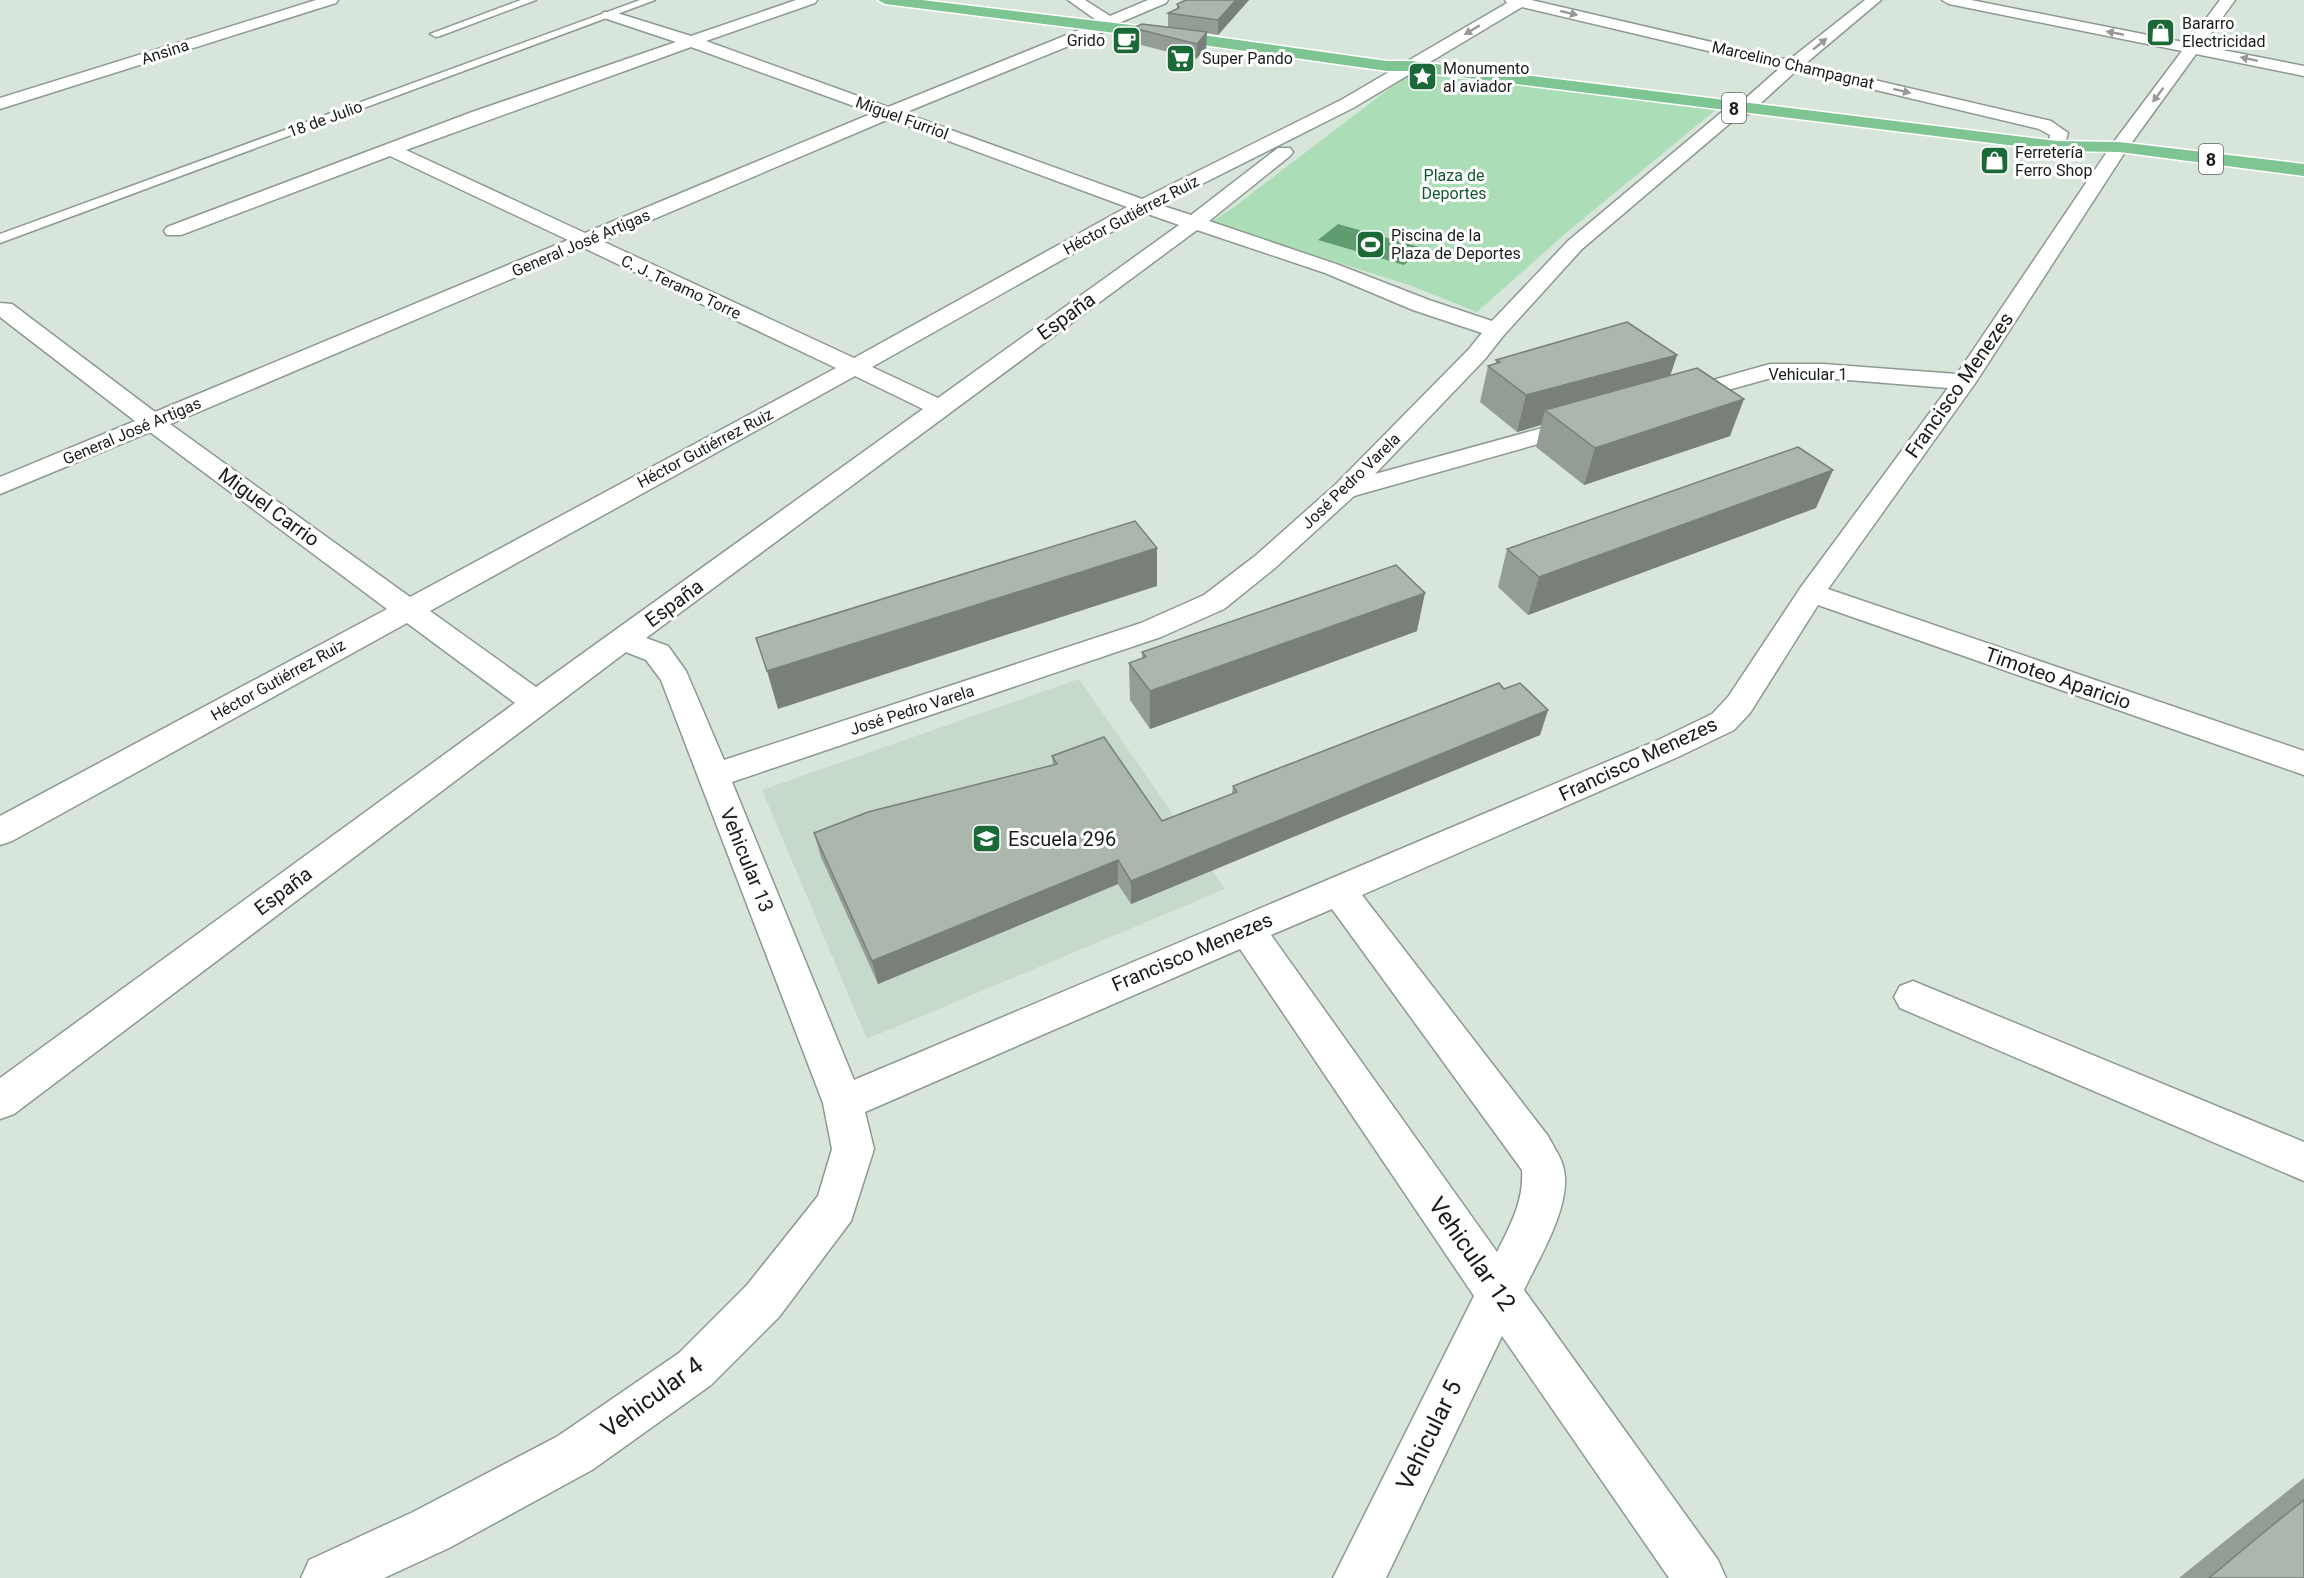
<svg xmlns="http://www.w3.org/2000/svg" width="2304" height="1578" viewBox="0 0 2304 1578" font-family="Roboto,sans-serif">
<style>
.built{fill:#c6d9ca}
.green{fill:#abddb6}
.water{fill:#609c70}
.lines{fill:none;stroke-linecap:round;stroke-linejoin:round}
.service-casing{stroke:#8d9990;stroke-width:3}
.minor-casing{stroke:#8d9990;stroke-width:3}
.trunk-casing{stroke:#fff;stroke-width:3}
.service{fill:#fff;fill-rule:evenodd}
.minor{fill:#fff;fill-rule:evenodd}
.trunk{fill:#7fc493;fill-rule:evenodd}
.wall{fill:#939d95}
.shaded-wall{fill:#788079}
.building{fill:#abb7ad;stroke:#788079;stroke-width:1.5}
.oneway{fill:#989998}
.labels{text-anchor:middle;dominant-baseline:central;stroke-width:6;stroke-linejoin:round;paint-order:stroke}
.far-poi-label{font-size:16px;fill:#191d19;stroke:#fff;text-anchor:start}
.far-street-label{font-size:16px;fill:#191d19;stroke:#fff}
.far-park-label{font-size:16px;fill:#14592e;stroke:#fff}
.shield{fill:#fff;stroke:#5e615e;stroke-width:1.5}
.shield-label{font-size:18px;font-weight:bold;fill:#191d19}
.street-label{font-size:20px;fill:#191d19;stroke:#fff}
.poi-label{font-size:20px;fill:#191d19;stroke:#fff;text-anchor:start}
.near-street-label{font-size:24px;fill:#191d19;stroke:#fff}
</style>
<rect width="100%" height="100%" fill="#d8e5db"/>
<polygon class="built" points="1079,679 1225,889 867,1039 762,790"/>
<polygon class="green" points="1415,69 1718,108 1567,232 1477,312 1412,286 1211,222 1234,207"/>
<polygon class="water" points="1338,224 1423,248 1404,265 1318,240"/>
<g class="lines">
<defs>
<g id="service">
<polygon points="521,0 536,0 440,36 436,37 430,34"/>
<polygon points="640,0 655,0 0,243 0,234"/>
</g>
<g id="minor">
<polygon points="316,0 338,0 336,3 0,109 0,98"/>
<path d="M796,0H817L815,3L706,41L888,107L1099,22L1068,0H1085L1110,16L1148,0H1168L1166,3L1114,25L1108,30L904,113L1142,199L1341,100L1507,3L1505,0H1531L1789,60L1865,0H1881L1805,64L2051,121L2068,133L2063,150H2051L2048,146L2050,135L2039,129L1796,71L1750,113L1735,119L1582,249L1504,335L1485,359L1375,474L1582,417L1591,419L1594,424L1591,429L1354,496L1275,568L1224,609L1161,637L732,782L854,1080L1656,741L1712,714L1728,697L1801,587L1948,388L1823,378H1771L1678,404L1670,402L1666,397L1670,392L1770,364H1823L1957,374L2113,143L2182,51L1949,4L1942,0H1971L2188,43L2220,0H2235L2202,46L2304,66V76L2196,54L2127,149L1976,382L1828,589L2304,751V775L1818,605L1750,713L1734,730L1678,757L1362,895L1548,1136C1553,1146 1560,1155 1563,1166C1574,1202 1539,1258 1524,1290L1718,1560L1726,1578H1669L1502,1336L1386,1578H1333L1474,1296L1240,949L865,1112L874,1149L851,1221L779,1317L711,1385L592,1470L449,1548L384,1578H301L309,1560L413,1512L558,1436L679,1353L747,1285L818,1196L832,1149L823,1103L661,680L646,660L626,652L14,1114L0,1119V1078L515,703L407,623L12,841L0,845V816L387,609L150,432L0,494V477L135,421L0,317V303L12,304L155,412L568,240L390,156L181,235H167L164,231L167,227L472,112L676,42L604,18L601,15L604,12H614L691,36ZM1522,7L1780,68L1738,105L1723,111L1568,241L1492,321L1429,300L1339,265L1209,221L1290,156L1293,152L1290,148H1278L1191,215L1160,205L1353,108ZM691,47L873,113L585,233L406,150ZM889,119L1127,207L854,358L602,241ZM1145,213L1179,225L938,398L872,367ZM1197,230L1325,273L1413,310L1482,333L1469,349L1335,485L1255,556L1204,595L1141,623L724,760L686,671L668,646L646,638ZM584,248L836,368L410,597L170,424ZM855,376L923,409L536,687L430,611ZM1332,909L1522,1170C1524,1201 1510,1226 1497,1252L1271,935Z"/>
<polygon points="1913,981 2304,1142 2304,1181 1900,1008 1894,997 1900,986"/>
</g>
<polygon id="trunk" points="878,0 922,0 1131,25 1387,61 1411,61 2057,141 2119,142 2304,164 2304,176 2119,152 2057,151 1411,71 1387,71 1131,35 885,4"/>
</defs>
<use href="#service" class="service-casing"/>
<use href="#minor" class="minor-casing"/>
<use href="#trunk" class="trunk-casing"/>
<use href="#service" class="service"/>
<use href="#minor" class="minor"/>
<use href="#trunk" class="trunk"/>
</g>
<g class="wall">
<polygon points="1186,0 1249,0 1218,35 1207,33 1206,48 1196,59 1133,43 1133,28 1168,27 1168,13 1177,9 1177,4"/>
<polygon points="1677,355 1670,376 1730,436 1584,485 1536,447 1541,425 1517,432 1480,402 1488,366 1496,364 1496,360"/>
<polygon points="1816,508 1528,615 1498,587 1507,549"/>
<polygon points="1417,631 1150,729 1130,700 1129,663 1142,658 1142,652"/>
<polygon points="1504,689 1548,710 1540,735 1131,904 1118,884 878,984 821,857 814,833 1053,765 1052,756 1162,821 1232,794 1233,786"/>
<polygon points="2304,1478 2304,1578 2179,1578 2215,1549"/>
</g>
<g class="shaded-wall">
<polygon points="1236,0 1249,0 1218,35 1218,20"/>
<polygon points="1207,32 1206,48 1196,59 1197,44"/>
<polygon points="1677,355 1665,391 1545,410 1541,425 1517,432 1526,395"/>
<polygon points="1744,399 1730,436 1584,485 1595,448"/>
<polygon points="1833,470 1816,508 1528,615 1539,577"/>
<polygon points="1157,548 1157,586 778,709 767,671"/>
<polygon points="1425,593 1417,631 1150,729 1150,691"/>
<polygon points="1548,710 1540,735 1131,904 1131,881"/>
<polygon points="1118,860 1118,884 878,984 872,961"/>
</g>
<g class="building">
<polygon points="1186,0 1236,0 1218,20 1168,13 1179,8 1177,4"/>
<polygon points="1142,24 1207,32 1197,44 1133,28"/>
<polygon points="1627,322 1677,355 1526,395 1488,366 1500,362 1496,360"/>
<polygon points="1697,368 1744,399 1595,448 1545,410"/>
<polygon points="1798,447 1833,470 1539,577 1507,549"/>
<polygon points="1135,521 1157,548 767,671 756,638"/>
<polygon points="1396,565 1425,593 1150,691 1129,663 1146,657 1142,652"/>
<polygon points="1499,683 1504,689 1520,683 1548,710 1131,881 1118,860 872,961 814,833 868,812 1057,764 1052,756 1104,737 1162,821 1237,792 1233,786"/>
<polygon points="2304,1500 2304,1578 2209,1578 2269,1528"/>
</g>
<defs><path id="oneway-solid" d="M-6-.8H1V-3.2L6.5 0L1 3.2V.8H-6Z" transform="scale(1.5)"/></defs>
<g class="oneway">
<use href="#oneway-solid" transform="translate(1569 13) rotate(13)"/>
<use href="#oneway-solid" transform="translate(1472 30) rotate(149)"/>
<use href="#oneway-solid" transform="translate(2115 33) rotate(-169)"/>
<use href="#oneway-solid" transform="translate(1820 44) rotate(-39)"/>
<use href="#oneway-solid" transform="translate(2249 59) rotate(-168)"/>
<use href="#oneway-solid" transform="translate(1902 91) rotate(14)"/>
<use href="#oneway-solid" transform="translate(2158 95) rotate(127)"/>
</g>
<defs>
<symbol id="shop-square" viewBox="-11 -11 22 22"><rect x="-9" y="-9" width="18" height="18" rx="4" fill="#1c6938" stroke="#fff"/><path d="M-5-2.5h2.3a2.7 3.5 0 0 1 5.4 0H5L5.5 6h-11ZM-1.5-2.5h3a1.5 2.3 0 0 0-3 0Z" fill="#fff"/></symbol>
<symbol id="cafe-square" viewBox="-11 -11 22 22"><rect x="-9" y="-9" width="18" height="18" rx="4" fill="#1c6938" stroke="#fff"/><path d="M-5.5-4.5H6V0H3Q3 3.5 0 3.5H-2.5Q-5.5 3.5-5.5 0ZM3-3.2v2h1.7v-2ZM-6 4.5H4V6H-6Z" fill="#fff"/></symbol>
<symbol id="supermarket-square" viewBox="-11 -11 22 22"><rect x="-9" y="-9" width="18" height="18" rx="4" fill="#1c6938" stroke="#fff"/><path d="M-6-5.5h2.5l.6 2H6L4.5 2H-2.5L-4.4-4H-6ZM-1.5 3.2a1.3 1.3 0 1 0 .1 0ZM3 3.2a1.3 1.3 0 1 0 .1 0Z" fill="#fff"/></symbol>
<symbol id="sight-square" viewBox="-11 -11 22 22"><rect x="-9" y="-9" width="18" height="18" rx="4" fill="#1c6938" stroke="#fff"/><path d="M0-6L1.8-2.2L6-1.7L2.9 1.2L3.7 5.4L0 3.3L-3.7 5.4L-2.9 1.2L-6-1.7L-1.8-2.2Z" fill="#fff"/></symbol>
<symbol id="stadium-square" viewBox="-11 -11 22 22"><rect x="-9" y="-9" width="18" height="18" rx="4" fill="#1c6938" stroke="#fff"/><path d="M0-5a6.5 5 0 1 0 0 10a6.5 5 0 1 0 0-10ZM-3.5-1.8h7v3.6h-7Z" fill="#fff"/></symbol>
<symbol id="school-square" viewBox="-11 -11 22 22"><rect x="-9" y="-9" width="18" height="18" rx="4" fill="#1c6938" stroke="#fff"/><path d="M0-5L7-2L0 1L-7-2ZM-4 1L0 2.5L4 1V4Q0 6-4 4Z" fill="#fff"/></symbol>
</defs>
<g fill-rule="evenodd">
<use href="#shop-square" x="2144" y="16" width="33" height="33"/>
<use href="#cafe-square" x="1110" y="24" width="33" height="33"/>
<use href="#supermarket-square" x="1164" y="42" width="33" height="33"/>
<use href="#sight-square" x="1406" y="60" width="33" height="33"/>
<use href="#shop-square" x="1978" y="144" width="33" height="33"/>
<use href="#stadium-square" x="1354" y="228" width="33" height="33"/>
<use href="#school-square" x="970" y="822" width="33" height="33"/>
</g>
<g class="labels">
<g class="far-poi-label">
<text x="2182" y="23">Bararro<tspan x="2182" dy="18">Electricidad</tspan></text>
<text x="1105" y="40" text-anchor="end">Grido</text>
<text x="1202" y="58">Super Pando</text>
<text x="1443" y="68">Monumento<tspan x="1443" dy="18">al aviador</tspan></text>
<text x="2015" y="152">Ferretería<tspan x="2015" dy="18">Ferro Shop</tspan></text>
<text x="1391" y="235">Piscina de la<tspan x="1391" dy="18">Plaza de Deportes</tspan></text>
</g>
<g class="far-street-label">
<text transform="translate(165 52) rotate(-18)">Ansina</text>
<text transform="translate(1793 65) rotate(13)">Marcelino Champagnat</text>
<text transform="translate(902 118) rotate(20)">Miguel Furriol</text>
<text transform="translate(325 119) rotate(-20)">18 de Julio</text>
<text transform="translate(1131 215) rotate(-28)">Héctor Gutiérrez Ruiz</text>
<text transform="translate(581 243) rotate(-23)">General José Artigas</text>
<text transform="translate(681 287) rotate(25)">C. J. Teramo Torre</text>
<text x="1808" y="374">Vehicular 1</text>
<text transform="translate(132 431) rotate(-23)">General José Artigas</text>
<text transform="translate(705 448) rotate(-28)">Héctor Gutiérrez Ruiz</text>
<text transform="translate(1351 481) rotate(-44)">José Pedro Varela</text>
<text transform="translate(278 680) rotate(-29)">Héctor Gutiérrez Ruiz</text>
<text transform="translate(912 710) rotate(-18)">José Pedro Varela</text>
</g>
<g class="far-park-label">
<text x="1454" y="175">Plaza de<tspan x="1454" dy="18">Deportes</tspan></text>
</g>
<g class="shield">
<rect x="1722" y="93" width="24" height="30" rx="4.5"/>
<rect x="2199" y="144" width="24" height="30" rx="4.5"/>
</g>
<g class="shield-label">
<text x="1734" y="108">8</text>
<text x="2211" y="159">8</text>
</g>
<g class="street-label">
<text transform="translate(1066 316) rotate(-36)">España</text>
<text transform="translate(1959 385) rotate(-55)">Francisco Menezes</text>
<text transform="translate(269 507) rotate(36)">Miguel Carrio</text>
<text transform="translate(674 603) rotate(-36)">España</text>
<text transform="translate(2058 678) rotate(19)">Timoteo Aparicio</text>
<text transform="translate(1638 759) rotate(-25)">Francisco Menezes</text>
<text transform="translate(747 860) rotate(68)">Vehicular 13</text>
<text transform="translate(283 891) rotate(-37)">España</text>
<text transform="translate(1192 952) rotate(-23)">Francisco Menezes</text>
</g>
<g class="poi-label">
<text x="1008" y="839">Escuela 296</text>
</g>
<g class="near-street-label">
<text transform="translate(1472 1254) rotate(55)">Vehicular 12</text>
<text transform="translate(652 1397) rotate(-36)">Vehicular 4</text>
<text transform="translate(1429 1435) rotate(-64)">Vehicular 5</text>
</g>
</g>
</svg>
